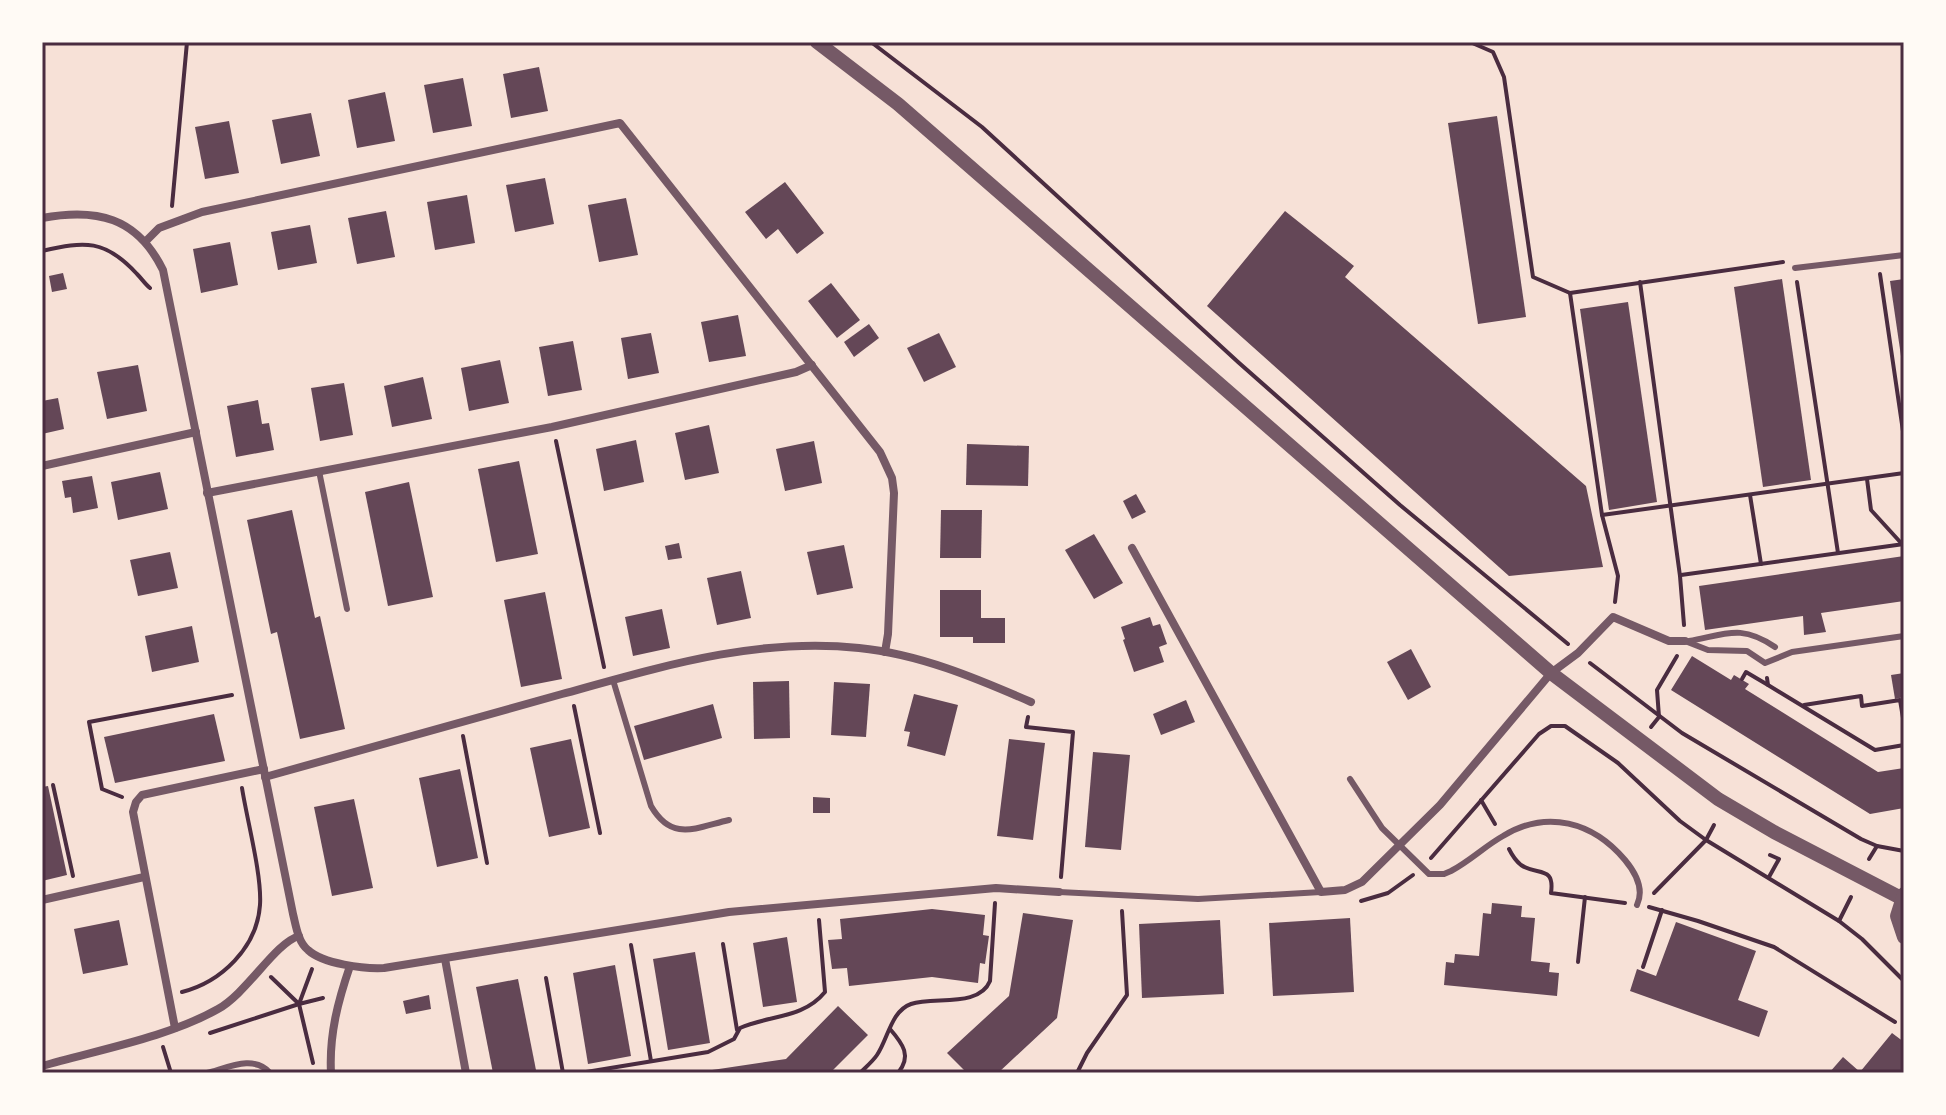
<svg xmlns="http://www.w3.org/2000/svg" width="1946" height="1115" viewBox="0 0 1946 1115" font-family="'Nunito Sans',sans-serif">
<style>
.building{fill:#644757}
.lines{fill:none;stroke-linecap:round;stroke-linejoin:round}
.path{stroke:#4a2c40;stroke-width:4}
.service{stroke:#755966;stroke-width:6}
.minor{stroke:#755966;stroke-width:8}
.tertiary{stroke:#755966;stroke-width:14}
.neatline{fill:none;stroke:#4a2c40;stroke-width:3}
</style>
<rect width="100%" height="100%" fill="#f7e1d7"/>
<g class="building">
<polygon points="539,67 548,111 511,118 503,74"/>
<polygon points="463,78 472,126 433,133 424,85"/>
<polygon points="385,92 395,141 357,148 348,100"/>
<polygon points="311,113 320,156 281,164 272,120"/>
<polygon points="1497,116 1526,317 1478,324 1448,123"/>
<polygon points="229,121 239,173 205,179 195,127"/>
<polygon points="545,178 554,224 515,232 506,185"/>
<polygon points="785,182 824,233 797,254 778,229 766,239 745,212"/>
<polygon points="467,195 475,243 435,250 427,202"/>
<polygon points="626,198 638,255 599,262 588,205"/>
<polygon points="386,211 395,257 357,264 348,218"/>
<polygon points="1285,211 1354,266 1345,277 1586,486 1603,567 1509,576 1207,306"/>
<polygon points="310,225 317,263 278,270 271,232"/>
<polygon points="230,242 238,285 201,293 193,249"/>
<polygon points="63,273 67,289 52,292 49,276"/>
<polygon points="1782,279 1811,480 1763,487 1734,287"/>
<polygon points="1904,279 1904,363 1902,363 1890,281"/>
<polygon points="831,283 860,320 837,338 808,301"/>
<polygon points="1628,302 1657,502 1609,510 1580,309"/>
<polygon points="738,315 746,356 709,362 701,322"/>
<polygon points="869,324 879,338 854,357 844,342"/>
<polygon points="651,333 659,373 628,379 621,338"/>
<polygon points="939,333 956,367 924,382 907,348"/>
<polygon points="573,341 582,390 548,396 539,347"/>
<polygon points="500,360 509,403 469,411 461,368"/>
<polygon points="138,365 147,411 107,419 97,372"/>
<polygon points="423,377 432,419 392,427 384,386"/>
<polygon points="344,383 353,435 320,441 311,388"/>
<polygon points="58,398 64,429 42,434 42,401"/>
<polygon points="258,400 262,424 269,423 274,450 236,457 227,406"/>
<polygon points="709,425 719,473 685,480 675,433"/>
<polygon points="636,440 644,482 604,491 596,449"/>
<polygon points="814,441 822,483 785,491 776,449"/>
<polygon points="967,444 1029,446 1028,486 966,485"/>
<polygon points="519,461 538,554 496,562 478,469"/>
<polygon points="160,472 168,509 118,520 111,482"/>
<polygon points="92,476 98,508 73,513 71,497 65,498 62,481"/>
<polygon points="409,482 433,597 388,606 365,492"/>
<polygon points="1136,494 1146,512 1132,519 1123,501"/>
<polygon points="292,510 315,618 320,616 345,729 300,739 277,632 271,634 247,520"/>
<polygon points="941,510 982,510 981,558 940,558"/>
<polygon points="1094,534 1123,583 1094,599 1065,550"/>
<polygon points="679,543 682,558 668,560 665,546"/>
<polygon points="844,545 853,588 817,595 807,552"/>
<polygon points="170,552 178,588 138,596 130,560"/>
<polygon points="1904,556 1904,601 1821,613 1826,632 1804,635 1803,616 1705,630 1699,586"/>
<polygon points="741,571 751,618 717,625 707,578"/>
<polygon points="940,590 981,590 981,618 1005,618 1005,643 973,643 973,637 940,637"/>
<polygon points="545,592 562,679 521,687 504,600"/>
<polygon points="662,609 670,648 633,656 625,617"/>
<polygon points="1150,617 1153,626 1160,624 1167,644 1159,647 1164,662 1134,672 1123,640 1125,639 1121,627"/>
<polygon points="192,626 199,662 152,672 145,636"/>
<polygon points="1411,649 1431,687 1408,700 1387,662"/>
<polygon points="1692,656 1731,680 1734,675 1749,684 1745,689 1878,772 1904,768 1904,808 1870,814 1671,690"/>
<polygon points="1904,673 1904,697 1895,699 1891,675"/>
<polygon points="789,681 790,738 754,739 753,682"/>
<polygon points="834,682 870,684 866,737 831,735"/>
<polygon points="914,694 958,705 945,756 907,746 910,732 904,731"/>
<polygon points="1186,700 1195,722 1161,735 1153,714"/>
<polygon points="713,704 722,738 644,760 634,726"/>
<polygon points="214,714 225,761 115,783 104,737"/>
<polygon points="571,739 590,828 549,837 530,748"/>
<polygon points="1009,739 1045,743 1033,840 997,836"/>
<polygon points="1093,752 1130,755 1121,850 1085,847"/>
<polygon points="460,769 478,858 437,867 419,778"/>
<polygon points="48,786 67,875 42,881 42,787"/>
<polygon points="813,797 830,798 830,813 813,813"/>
<polygon points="354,799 373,888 332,896 314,807"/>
<polygon points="1492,903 1522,906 1521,917 1535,918 1531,961 1550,963 1549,972 1559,973 1557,996 1444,985 1446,962 1454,963 1455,954 1479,956 1483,913 1491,914"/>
<polygon points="932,909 985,915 983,935 989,936 985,964 980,963 978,983 932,977 849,986 847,968 832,969 828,940 842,939 840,919"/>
<polygon points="1023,913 1073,920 1057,1018 998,1073 967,1073 947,1053 1009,996"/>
<polygon points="1350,918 1354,992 1273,996 1269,923"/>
<polygon points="119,920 128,965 83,974 74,929"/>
<polygon points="1220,920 1224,994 1142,998 1139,924"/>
<polygon points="1676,922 1756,951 1738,1000 1768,1011 1759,1037 1630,991 1637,969 1656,976"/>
<polygon points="787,937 797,1002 763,1007 753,943"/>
<polygon points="695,952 710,1043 668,1050 653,959"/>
<polygon points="615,965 631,1056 588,1064 573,973"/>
<polygon points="518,979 536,1070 519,1073 493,1073 476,987"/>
<polygon points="429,995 431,1009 406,1014 403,1001"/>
<polygon points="838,1006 868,1035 830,1073 712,1073 712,1070 786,1059"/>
<polygon points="1892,1033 1904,1042 1904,1073 1829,1073 1843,1057 1860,1072"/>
</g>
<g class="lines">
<g class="path">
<polyline points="871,42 982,127 1238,362 1400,505 1568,644"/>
<polyline points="1470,42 1493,52 1504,77 1533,277 1570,293"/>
<polyline points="172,206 187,42"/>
<path d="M42,251C85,241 105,239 137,274C142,279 145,284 150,288"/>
<polyline points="1880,274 1904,438"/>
<polyline points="1640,282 1680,576 1684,625"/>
<polyline points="1797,282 1838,553"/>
<polyline points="1570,293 1783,262"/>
<polyline points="1570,293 1602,515 1618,576 1615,602"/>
<polyline points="556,441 604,667"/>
<polyline points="1867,479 1871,510 1902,544"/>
<polyline points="1750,495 1761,564"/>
<polyline points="1602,515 1904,473"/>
<polyline points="1681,575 1904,544"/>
<polyline points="1590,663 1682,733 1861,839 1877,846 1904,851"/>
<polyline points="1767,678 1768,685 1875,750 1904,745"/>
<polyline points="1742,679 1746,672 1768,685"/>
<polyline points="1804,705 1861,696 1862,706 1900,700 1904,724"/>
<polyline points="574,706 600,833"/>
<polyline points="1028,717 1026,727 1073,732 1061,877"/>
<polyline points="1651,727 1659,717 1657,690 1677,656"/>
<polyline points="463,736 487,863"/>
<polyline points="53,785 73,876"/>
<polyline points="122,797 102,789 89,722 232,695"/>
<polyline points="1481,800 1495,824"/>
<path d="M1509,849C1512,855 1516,861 1521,865C1537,876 1555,865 1551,893L1625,903"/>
<polyline points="1431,858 1539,734 1551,726 1565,726 1618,763 1680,821 1706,840 1839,921 1862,939 1904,981"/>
<polyline points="1869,859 1877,846"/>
<polyline points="1769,877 1779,859 1770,855"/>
<polyline points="1654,893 1706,840 1714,825"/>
<polyline points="1361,901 1388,893 1413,875"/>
<polyline points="1649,907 1698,921 1774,947 1895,1022"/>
<polyline points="1839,921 1851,897"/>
<polyline points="723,944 737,1030"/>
<polyline points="631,945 651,1061"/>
<polyline points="1578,962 1585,897"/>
<polyline points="1643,967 1662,910"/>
<polyline points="312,969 299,1004 323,998"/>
<polyline points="271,977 299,1004 313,1063"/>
<polyline points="546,978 563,1073"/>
<path d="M182,992C221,982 257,948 260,905C262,875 247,820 242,788"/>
<path d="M890,1029C903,1044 912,1056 898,1073"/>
<polyline points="210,1033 299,1004"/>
<polyline points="163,1047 171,1073"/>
<path d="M580,1073L708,1052L734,1039L740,1028C769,1015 803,1019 825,992L819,920"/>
<path d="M860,1073C866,1067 873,1061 877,1055C888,1039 891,1011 911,1004C934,996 979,1008 990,981L995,903"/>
<polyline points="1077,1073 1087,1053 1127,995 1122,911"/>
</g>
<g class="service">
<polyline points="1795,268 1904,255"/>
<polyline points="319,471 347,609"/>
<polyline points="1685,641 1708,650 1747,651 1765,663 1792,652 1904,636"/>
<path d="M1689,641C1727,634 1741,624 1775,647"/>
<path d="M613,680L651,806C672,842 695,828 729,820"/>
<path d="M1350,779L1382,828L1429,874H1444L1451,871C1470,861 1485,846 1503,836C1547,809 1593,822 1625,860C1635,872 1645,888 1637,905"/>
<polyline points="1059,892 1198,899 1321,892"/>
<path d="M207,1073C227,1068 254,1054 270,1073"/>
</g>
<g class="minor">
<path d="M42,218C97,208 137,217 163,270L293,914C296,926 298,942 308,950C323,964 364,969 384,968L729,912L996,888L1059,892"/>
<polyline points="146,241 159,228 202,212 620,123 880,452 892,478 894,493 888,634 885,652"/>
<polyline points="42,466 196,432"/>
<polyline points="207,493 552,427 796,372 812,365"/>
<polyline points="1132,548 1321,892 1345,890 1362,882 1440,805 1551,673 1578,653 1613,617 1669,641 1685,641"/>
<path d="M265,777C364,749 463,721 562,694C660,667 756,637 859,648C919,654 976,678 1031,702"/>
<polyline points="42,900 144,877"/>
<polyline points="445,959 466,1073"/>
<polyline points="175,1028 133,812 136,802 142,795 264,769"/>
<path d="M42,1066C97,1050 169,1037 218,1009C247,993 275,943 299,936"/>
<path d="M331,1073C329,1035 338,1001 350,966"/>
</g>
<g class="tertiary">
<polyline points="817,42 898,104 1551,673 1718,799 1774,832 1901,898"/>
<polyline points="1904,894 1897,916 1904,937"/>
</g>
</g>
<rect width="1946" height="1115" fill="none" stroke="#fffaf5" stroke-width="88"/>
<rect x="44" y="44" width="1858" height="1027" class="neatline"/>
</svg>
